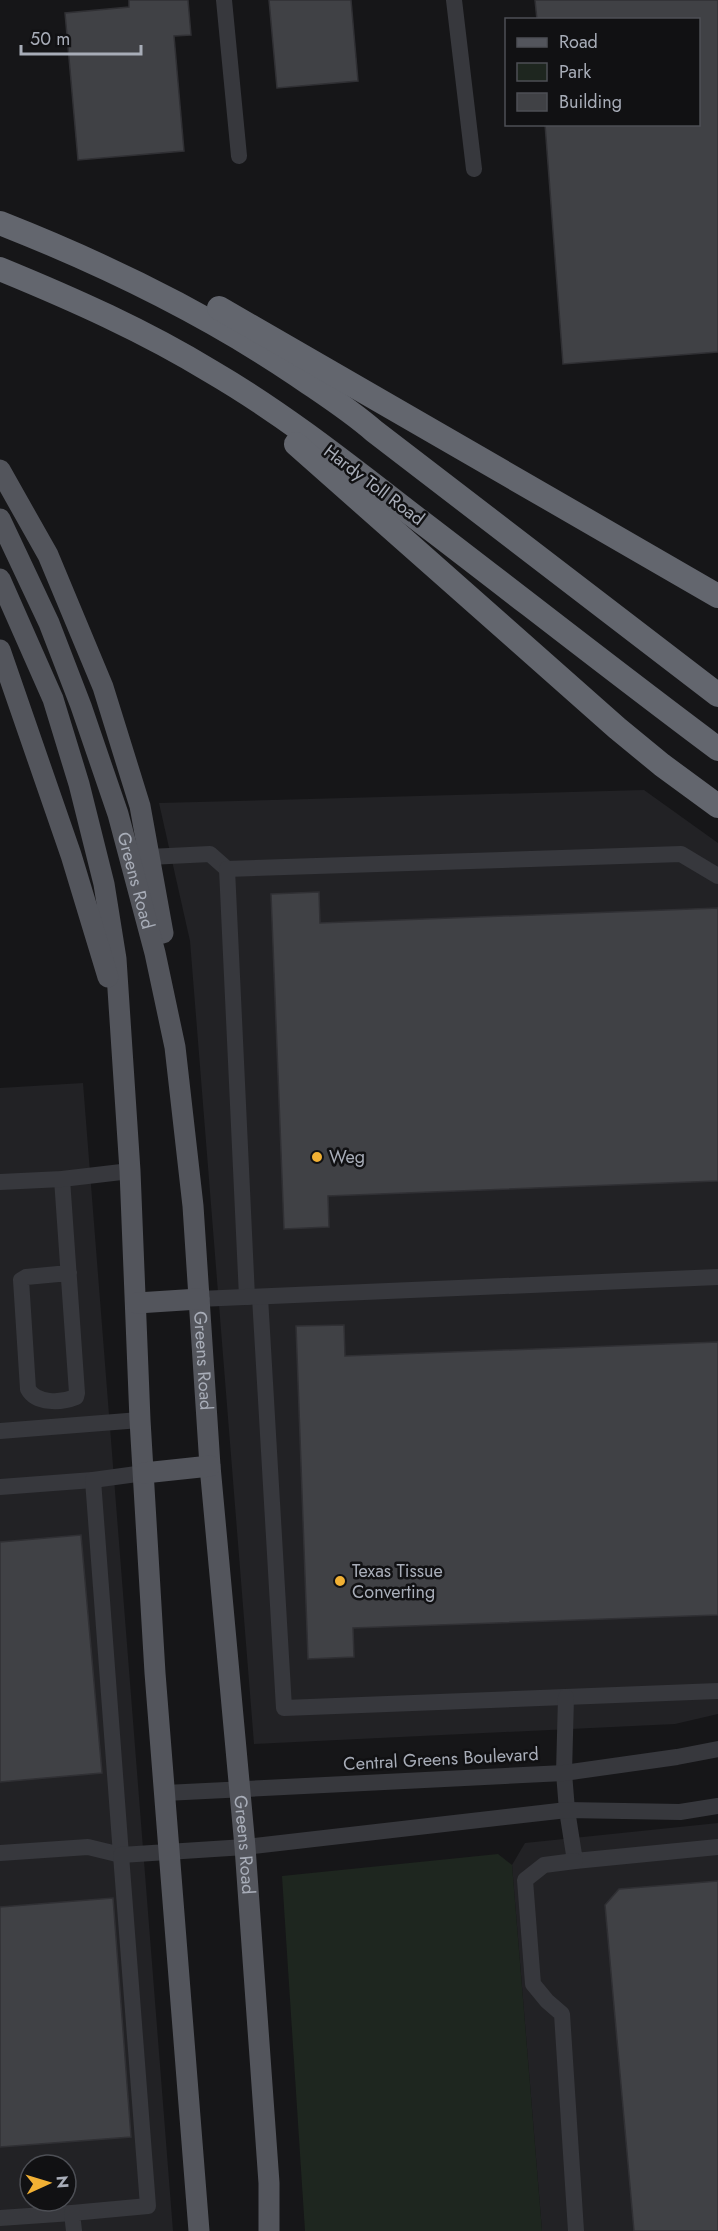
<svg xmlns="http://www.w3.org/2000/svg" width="718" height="2231" viewBox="0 0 718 2231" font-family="Jost,sans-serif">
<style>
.built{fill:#222225;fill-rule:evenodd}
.green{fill:#1e261f}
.building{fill:#404145;stroke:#303034;stroke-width:1.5}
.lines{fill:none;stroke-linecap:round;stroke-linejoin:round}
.minor{stroke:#37383d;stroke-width:16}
.major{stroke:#53555c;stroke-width:21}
.highway{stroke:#63666e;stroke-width:24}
.poi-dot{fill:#f2b134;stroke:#111113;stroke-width:2}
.labels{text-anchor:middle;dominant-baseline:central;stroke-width:5;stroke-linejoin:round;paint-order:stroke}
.street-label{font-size:18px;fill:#a8adb8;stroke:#111113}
.poi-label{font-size:18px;fill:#a8adb8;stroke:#111113;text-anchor:start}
</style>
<rect width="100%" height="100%" fill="#161618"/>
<g class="built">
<polygon points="644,790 718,843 718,1714 675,1724 254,1744 190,941 159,803"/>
<path d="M83,1083L173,2231H0V1088ZM30,2165H66V2201H30Z"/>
<polygon points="718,1823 718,2231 542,2231 512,1865 525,1843"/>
</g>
<polygon class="green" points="498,1854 512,1865 542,2231 305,2231 282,1876"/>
<g class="building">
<polygon points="129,0 188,0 191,35 174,36 184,151 78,160 65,13 129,7"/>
<polygon points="269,0 351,0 358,81 277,88"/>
<polygon points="535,0 718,0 718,352 563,364 545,124 699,124 699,20 537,20"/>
<polygon points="319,892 320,923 718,908 718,1181 328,1196 329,1227 284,1229 271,894"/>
<polygon points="344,1325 345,1356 718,1342 718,1615 353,1628 354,1657 308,1659 296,1326"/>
<polygon points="81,1535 102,1773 0,1782 0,1542"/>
<polygon points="718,1881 718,2231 634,2231 605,1905 619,1889"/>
<polygon points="113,1898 131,2137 0,2147 0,1907"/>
</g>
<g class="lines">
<g class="minor">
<polyline points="224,0 239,156"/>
<polyline points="454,0 474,169"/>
<polyline points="149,857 210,854 227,869"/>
<path d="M62,1179L77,1393L76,1397C61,1403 36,1404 28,1389L21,1280L26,1277L69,1273"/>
<polyline points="0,1182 62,1179 130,1171"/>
<polyline points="247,1297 227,869 681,854 718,876"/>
<polyline points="260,1297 284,1708 718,1691"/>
<polyline points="199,1299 718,1277"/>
<polyline points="0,1431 140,1420"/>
<polyline points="0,1487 93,1480"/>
<polyline points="566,1697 564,1773 567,1810 575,1861 718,1847"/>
<polyline points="165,1793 564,1773 677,1757 718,1749"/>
<polyline points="0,1853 88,1847 121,1855 93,1480 144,1473"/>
<polyline points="575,1861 544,1865 525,1880 533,1984 547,2001 562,2014 576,2231"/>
<polyline points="0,2218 72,2213"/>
<polyline points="74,2231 72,2213 148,2206 121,1855 245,1847 567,1810 680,1812 718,1806"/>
</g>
<g class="major">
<polyline points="0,470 48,555 103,687 140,806 163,933"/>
<path id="s1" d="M0,519L49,623L81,706L118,814L155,953L175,1047L193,1206L210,1466L245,1847L269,2183V2231"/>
<polyline points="0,579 53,699 79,784 104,884 116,959 130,1171 140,1420 155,1673 199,2231"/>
<polyline points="0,650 71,855 108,977"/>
<polyline points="137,1303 199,1299"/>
<polyline points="144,1473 210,1466"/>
</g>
<g class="highway">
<path d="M0,223C104,264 204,312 297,375C323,393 350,410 374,431L718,695"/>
<path d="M0,269C73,299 145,331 212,372C284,414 349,466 415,517C516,594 616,673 718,749"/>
<polyline points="219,308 718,596"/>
<polyline points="296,444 617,728 662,765 718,806"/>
</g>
</g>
<g class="poi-dot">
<circle cx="317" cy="1157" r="6"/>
<circle cx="340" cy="1581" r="6"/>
</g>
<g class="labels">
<g class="street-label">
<text transform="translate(374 485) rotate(37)">Hardy Toll Road</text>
<text stroke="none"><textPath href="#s1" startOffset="387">Greens Road</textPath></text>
<text stroke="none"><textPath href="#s1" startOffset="873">Greens Road</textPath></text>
<text transform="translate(441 1759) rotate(-3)">Central Greens Boulevard</text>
<text stroke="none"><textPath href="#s1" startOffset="1359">Greens Road</textPath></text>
</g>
<g class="poi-label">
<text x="329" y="1157">Weg</text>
<text x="352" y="1571">Texas Tissue<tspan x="352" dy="21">Converting</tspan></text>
</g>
</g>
<rect x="505" y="18" width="195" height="108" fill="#111113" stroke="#4d4f55" stroke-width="1.5"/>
<rect x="517" y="38" width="30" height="9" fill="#53555c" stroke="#4d4f55" stroke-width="1.5"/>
<text x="559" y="48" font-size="18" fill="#a8adb8">Road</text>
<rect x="517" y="63" width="30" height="18" fill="#1e261f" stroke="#4d4f55" stroke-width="1.5"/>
<text x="559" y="78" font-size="18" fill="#a8adb8">Park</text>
<rect x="517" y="93" width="30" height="18" fill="#404145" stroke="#4d4f55" stroke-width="1.5"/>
<text x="559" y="108" font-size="18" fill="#a8adb8">Building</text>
<g transform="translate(48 2183) rotate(86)"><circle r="28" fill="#111113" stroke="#4d4f55" stroke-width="1.5"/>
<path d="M0-4.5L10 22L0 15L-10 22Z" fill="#f2b134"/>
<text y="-9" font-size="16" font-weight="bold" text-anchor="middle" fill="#a8adb8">N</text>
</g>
<path d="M21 45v9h120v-9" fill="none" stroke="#a8adb8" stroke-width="3"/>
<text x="30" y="45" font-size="18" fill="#a8adb8" stroke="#111113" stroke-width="4.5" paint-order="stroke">50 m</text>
</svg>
